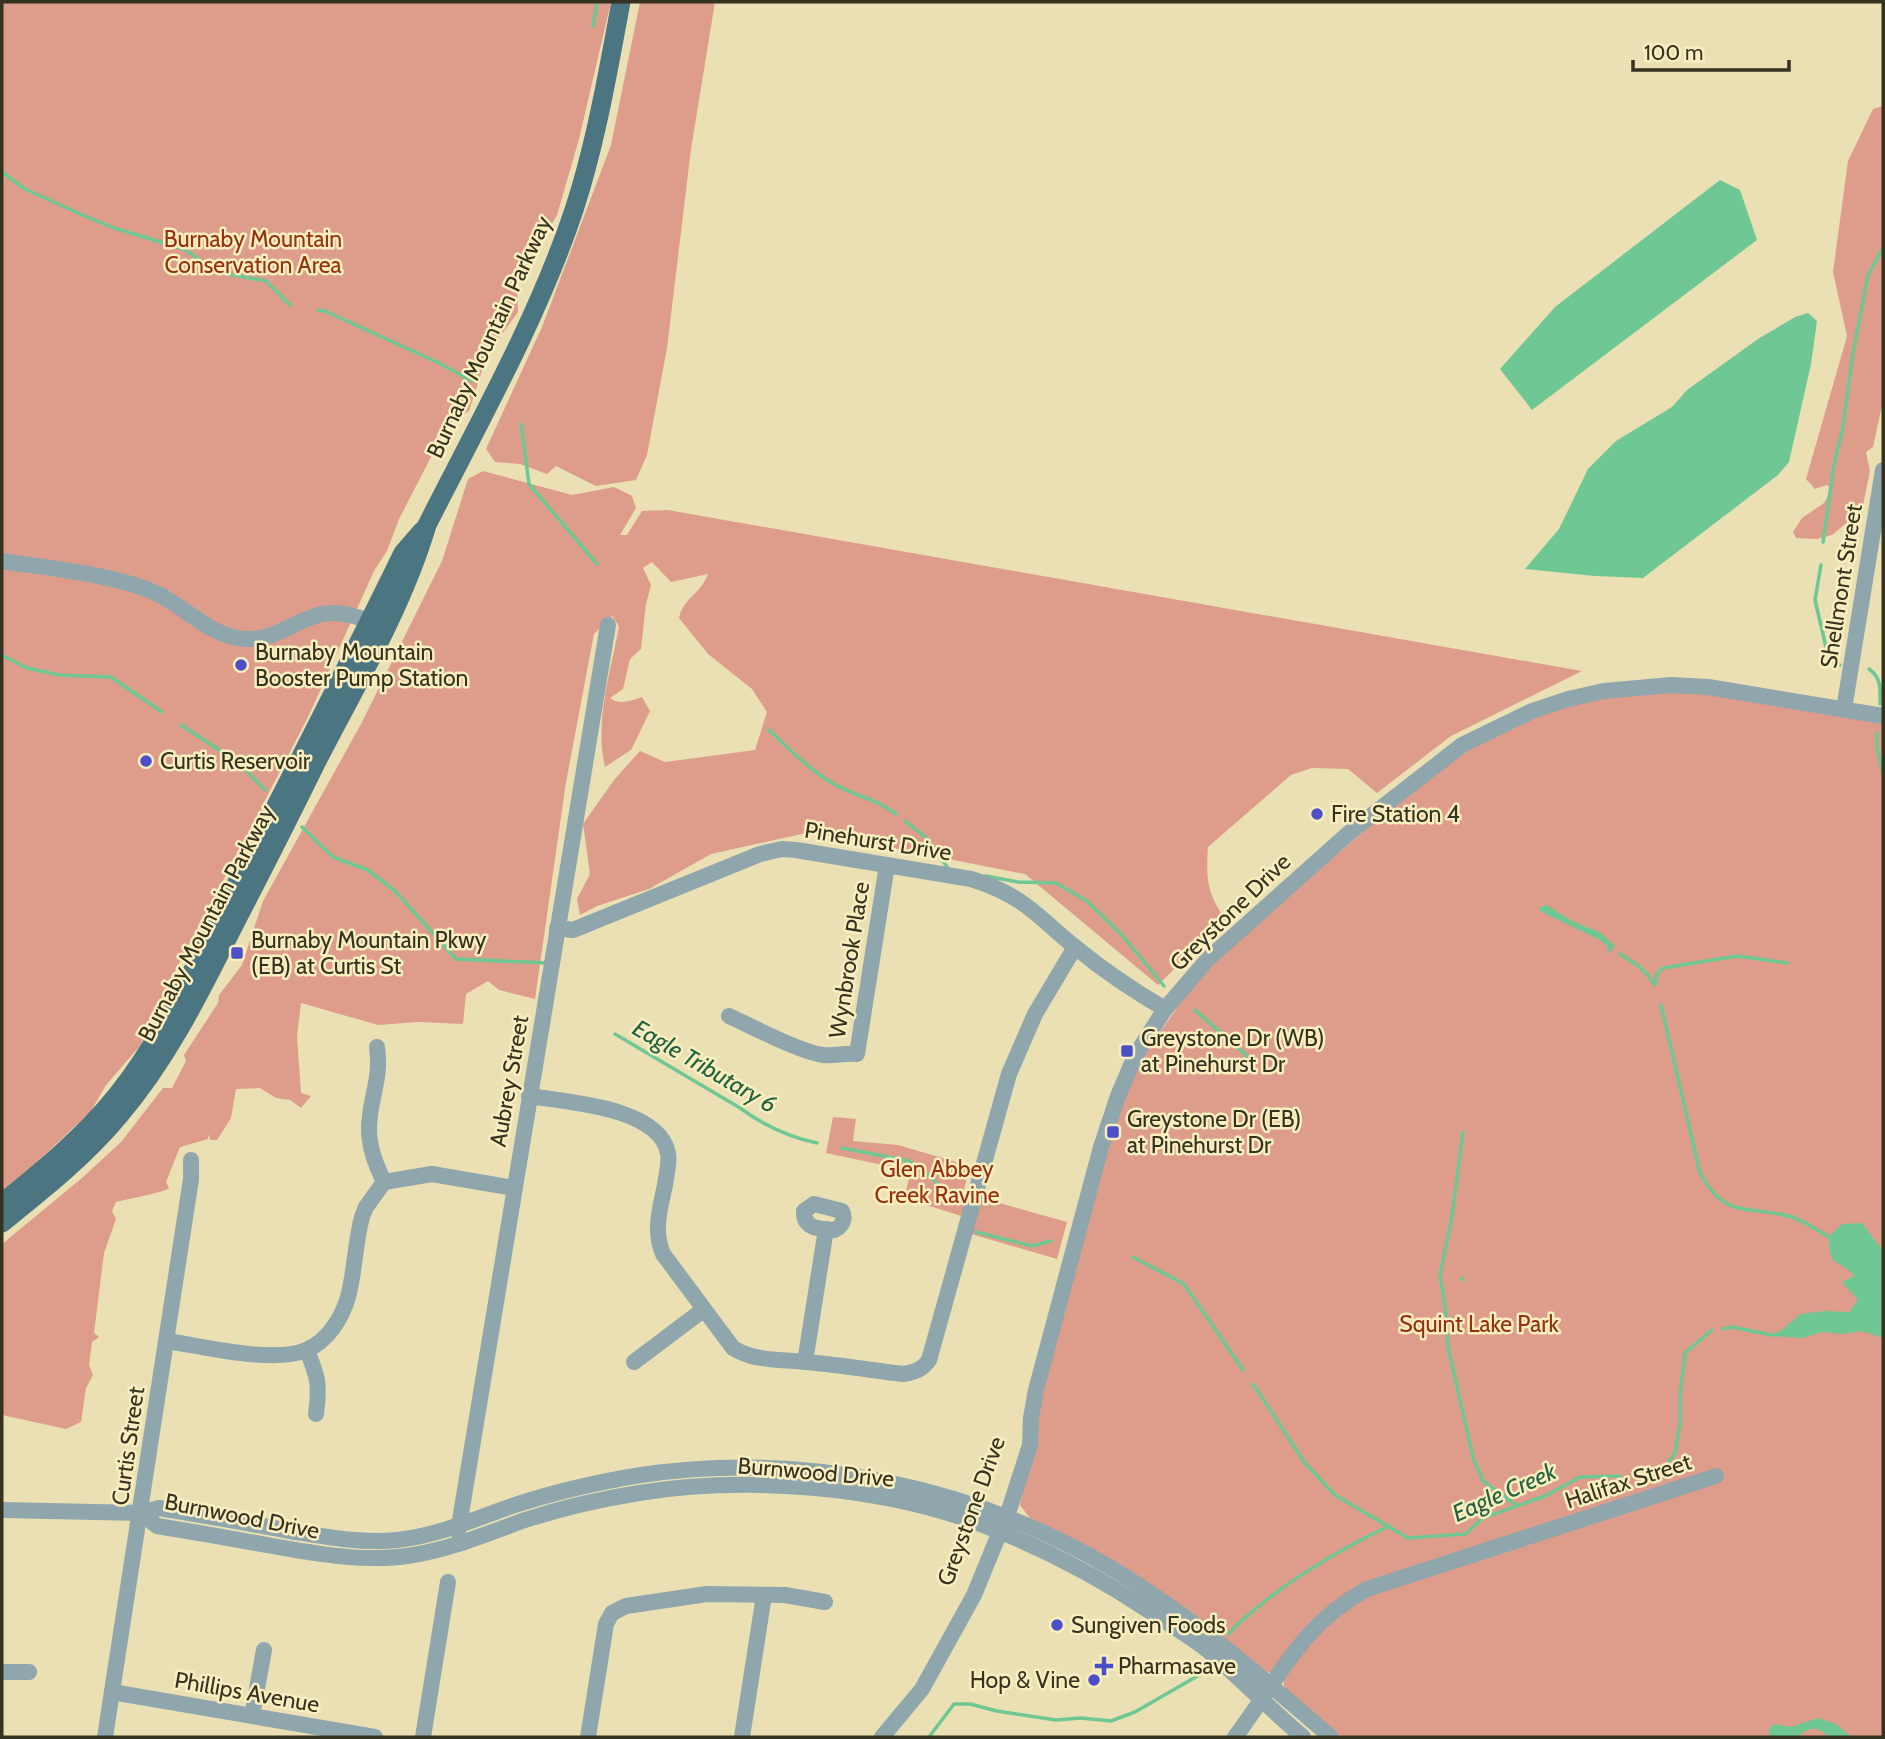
<svg xmlns="http://www.w3.org/2000/svg" width="1885" height="1739" viewBox="0 0 1885 1739" font-family="Cabin,sans-serif">
<style>
.green{fill:#de9d8a}
.water{fill:#6fc794}
.lines{fill:none;stroke-linecap:round;stroke-linejoin:round}
.stream{stroke:#6fc794;stroke-width:3.5}
.minor{stroke:#8fa6ac;stroke-width:16}
.major{stroke:#4a7581;stroke-width:19}
.poi-dot{fill:#4d4fc6;stroke:#f8eec0;stroke-width:2.5}
.labels{text-anchor:middle;dominant-baseline:central;stroke-width:5;stroke-linejoin:round;paint-order:stroke}
.park-label{font-size:23px;fill:#97300e;stroke:#f8eec0}
.street-label{font-size:23px;fill:#363220;stroke:#f8eec0}
.poi-label{font-size:23px;fill:#363220;stroke:#f8eec0;text-anchor:start}
.water-label{font-size:24px;font-style:italic;fill:#226240;stroke:#f8eec0}
</style>
<rect width="100%" height="100%" fill="#eae0b3"/>
<g class="green">
<polygon points="2,2 611,2 579,139 557,215 517,285 518,312 487,355 469,411 448,424 399,519 387,551 374,571 309,715 261,808 262,813 235,858 176,969 169,990 139,1047 106,1085 91,1111 2,1195"/>
<polygon points="640,2 715,2 691,149 667,348 647,455 636,480 596,486 556,466 547,474 520,464 495,462 486,449 542,327 611,145"/>
<polygon points="1883,106 1883,401 1873,447 1866,452 1870,471 1862,510 1832,535 1817,539 1796,538 1793,532 1802,518 1824,503 1832,489 1827,485 1815,489 1806,479 1847,336 1833,272 1848,161 1873,109"/>
<path d="M483,471L572,495L614,487L632,496L636,508L620,535H627L642,511L668,510L1582,671L1451,736L1377,793L1348,769L1312,768L1291,775L1208,847C1206,880 1207,892 1225,919L1158,985L1025,874L811,832L711,854L649,889L597,906L580,915L577,899L590,874L583,824L614,780L640,751L665,762L755,750L767,712L752,689L708,654L679,618C683,598 701,594 708,574L671,582L652,562L643,568L651,585L646,604L641,649L630,659L623,689L610,698C620,706 632,700 642,697L650,711L631,750L605,767C594,721 611,671 619,626L612,616L594,634L566,782L535,999L499,990L488,981L466,994L463,1024L418,1022L378,1025L301,1003L297,1036L301,1093L311,1096L301,1108L290,1100L276,1098L260,1088L236,1089L231,1118L217,1140H210L209,1134L208,1139L180,1147L166,1182L169,1188C163,1193 127,1199 116,1202L112,1211L116,1219L104,1253L94,1333L99,1337L92,1342L89,1365L93,1375L86,1388L81,1422L66,1429L2,1415V1244L82,1178L121,1142L163,1088H172L186,1061L184,1055L218,1003L219,995L242,965L263,901L361,724L442,561L468,479Z"/>
<path d="M1680,691L1716,694L1883,723V1737H1341L1285,1691L1283,1679L1271,1672L1265,1673L1032,1521L1020,1505L1038,1408L1114,1127L1137,1068L1149,1048L1185,996L1226,950L1435,770C1481,740 1543,706 1598,698C1625,694 1653,694 1680,691Z"/>
<polygon points="833,1117 856,1119 853,1141 898,1145 970,1166 963,1193 1067,1222 1057,1259 971,1234 974,1220 904,1198 911,1171 826,1153"/>
</g>
<g class="water">
<polygon points="1720,180 1740,190 1757,240 1532,410 1500,369 1555,307"/>
<polygon points="1808,313 1817,321 1811,364 1789,462 1778,475 1643,578 1595,576 1525,569 1559,529 1588,469 1616,441 1672,407 1687,390 1758,339 1795,317"/>
<polygon points="1547,905 1570,920 1601,933 1615,946 1609,954 1607,946 1600,940 1540,911 1539,907"/>
<path d="M1862,1223L1883,1251V1338L1861,1331L1843,1334L1822,1332L1803,1338L1768,1336L1782,1330L1800,1314L1824,1311L1849,1312L1858,1300L1842,1282L1854,1276C1840,1257 1828,1271 1829,1236L1842,1224Z"/>
<path d="M1818,1718L1836,1724L1852,1737H1828C1820,1726 1807,1726 1799,1737H1769V1730L1773,1724L1791,1727Z"/>
</g>
<g class="lines">
<g class="stream">
<polyline points="593,26 597,2"/>
<polyline points="2,172 25,189 87,217 114,228 184,249 217,272 266,281 290,305"/>
<polyline points="318,310 325,311 439,363 472,381"/>
<polyline points="521,424 529,484 597,564"/>
<polyline points="1823,542 1834,464 1842,432 1853,353 1868,275 1883,248"/>
<polyline points="1821,565 1815,600 1829,660 1840,665"/>
<polyline points="2,655 27,668 59,675 111,677 162,712"/>
<path d="M1869,669C1882,678 1880,690 1880,704"/>
<polyline points="181,725 239,763 265,790"/>
<path d="M769,730C789,749 809,769 832,783C854,796 873,797 896,814"/>
<polyline points="1877,733 1877,747 1883,774"/>
<polyline points="905,821 924,836 948,868"/>
<polyline points="302,827 333,857 368,870 395,891 456,959 547,963"/>
<polyline points="986,876 1018,882 1056,883 1087,901 1122,935 1164,986"/>
<path d="M1620,954C1634,963 1646,969 1654,984"/>
<polyline points="1655,985 1657,974 1663,968 1737,956 1787,963"/>
<path d="M1661,1005L1700,1173C1726,1219 1743,1205 1788,1216C1802,1219 1818,1231 1831,1238"/>
<polyline points="1195,1010 1246,1055 1253,1066"/>
<path d="M615,1034L740,1108C763,1125 789,1137 817,1143"/>
<polyline points="1463,1132 1452,1216 1440,1275 1446,1312 1448,1347 1473,1457 1483,1481 1516,1505"/>
<polyline points="842,1148 909,1161 927,1174 958,1203"/>
<polyline points="976,1232 1032,1246 1051,1241"/>
<polyline points="1133,1257 1184,1284 1243,1370"/>
<polyline points="1461,1279 1463,1280"/>
<polyline points="1723,1329 1732,1327 1772,1335"/>
<polyline points="1253,1384 1305,1463 1335,1495 1408,1538 1465,1534 1483,1518 1545,1496 1580,1477 1620,1476"/>
<polyline points="1635,1475 1662,1471 1675,1453 1680,1424 1680,1395 1685,1353 1712,1330"/>
<path d="M1229,1634C1240,1620 1255,1610 1269,1598C1307,1569 1347,1546 1389,1526"/>
<polyline points="929,1737 954,1704 970,1704 997,1711 1056,1720 1081,1718 1111,1721 1135,1712 1201,1674 1205,1669"/>
</g>
<g class="minor">
<path d="M2,561C46,568 119,575 158,594C188,609 212,638 247,639C276,640 295,620 322,614C340,610 363,618 379,625"/>
<polyline points="1844,709 1883,470"/>
<path d="M557,928L573,930L760,854L782,849L796,850L971,879C1023,895 1036,915 1075,947C1103,970 1134,991 1165,1009"/>
<path d="M729,1016C753,1027 800,1052 823,1055C834,1056 845,1053 857,1054L887,865"/>
<path d="M377,1047C382,1079 369,1099 369,1129C369,1148 376,1165 384,1182"/>
<path d="M529,1096C566,1102 659,1107 668,1153C670,1163 666,1175 665,1185C660,1209 653,1230 663,1254L733,1348C755,1362 781,1359 806,1362C839,1365 871,1370 903,1374C915,1372 922,1370 929,1360L1009,1074L1035,1014L1075,947"/>
<path d="M814,1204L842,1211C846,1219 842,1227 834,1230C820,1229 803,1229 804,1211Z"/>
<path d="M167,1341C203,1346 273,1364 306,1350C327,1342 342,1318 348,1297C355,1271 355,1243 362,1217L366,1207L384,1182L432,1174L514,1188"/>
<path d="M307,1350C318,1378 320,1384 316,1414"/>
<polyline points="634,1362 703,1310"/>
<polyline points="805,1362 826,1229"/>
<path d="M2,1510L141,1513L159,1508C201,1515 243,1522 284,1530C321,1536 359,1544 397,1540C437,1536 474,1519 512,1506C554,1492 598,1482 641,1475C804,1451 975,1486 1116,1571C1194,1618 1262,1678 1331,1737"/>
<path d="M141,1513L157,1526C195,1532 234,1539 272,1546C319,1554 366,1563 413,1555C452,1549 488,1533 525,1520C562,1508 601,1499 639,1493C745,1476 875,1486 975,1522C1036,1544 1097,1576 1151,1612C1171,1626 1194,1638 1212,1654C1243,1681 1272,1711 1303,1737"/>
<polyline points="458,1532 608,625"/>
<polyline points="2,1672 29,1672"/>
<polyline points="112,1692 375,1737"/>
<polyline points="252,1716 264,1650"/>
<polyline points="105,1737 191,1179 191,1160"/>
<polyline points="423,1737 448,1582"/>
<polyline points="588,1737 606,1624 612,1613 626,1606 707,1594 785,1595 825,1602"/>
<polyline points="742,1737 764,1595"/>
<polyline points="882,1737 922,1689 974,1595 1010,1507 1030,1445 1031,1418 1036,1390 1101,1147 1118,1096 1135,1056 1165,1009 1208,959 1349,833 1462,745 1532,711 1568,699 1604,691 1671,685 1708,687 1883,716"/>
<path d="M1235,1737C1279,1679 1299,1626 1367,1589L1716,1476"/>
</g>
<g class="major">
<path d="M2,1203C43,1170 84,1136 117,1095C164,1036 193,968 227,902C286,786 346,670 403,553L422,531"/>
<path d="M2,1223C43,1190 85,1157 119,1116C165,1062 197,999 229,935C258,879 287,822 315,765C355,687 402,609 427,525C478,424 538,318 574,210C596,143 608,71 621,2"/>
</g>
</g>
<g class="poi-dot">
<circle cx="241" cy="665" r="7"/>
<circle cx="146" cy="761" r="7"/>
<circle cx="1317" cy="814" r="7"/>
<rect x="230" y="946" width="14" height="14" rx="3.5"/>
<rect x="1120" y="1044" width="14" height="14" rx="3.5"/>
<rect x="1106" y="1125" width="14" height="14" rx="3.5"/>
<circle cx="1057" cy="1625" r="7"/>
<path d="M1100.5 1655.5h7v7h7v7h-7v7h-7v-7h-7v-7h7z"/>
<circle cx="1094" cy="1680" r="7"/>
</g>
<g class="labels">
<g class="park-label">
<text x="253" y="239">Burnaby Mountain<tspan x="253" dy="26">Conservation Area</tspan></text>
<text x="937" y="1169">Glen Abbey<tspan x="937" dy="26">Creek Ravine</tspan></text>
<text x="1479" y="1324">Squint Lake Park</text>
</g>
<g class="street-label">
<text transform="translate(489 337) rotate(-65)">Burnaby Mountain Parkway</text>
<text transform="translate(1841 586) rotate(-81)">Shellmont Street</text>
<text transform="translate(878 841) rotate(9)">Pinehurst Drive</text>
<text transform="translate(1230 912) rotate(-44)">Greystone Drive</text>
<text transform="translate(206 923) rotate(-62)">Burnaby Mountain Parkway</text>
<text transform="translate(849 960) rotate(-81)">Wynbrook Place</text>
<text transform="translate(509 1081) rotate(-80)">Aubrey Street</text>
<text transform="translate(128 1446) rotate(-82)">Curtis Street</text>
<text transform="translate(816 1472) rotate(5)">Burnwood Drive</text>
<text transform="translate(1628 1481) rotate(-18)">Halifax Street</text>
<text transform="translate(971 1511) rotate(-70)">Greystone Drive</text>
<text transform="translate(242 1516) rotate(11)">Burnwood Drive</text>
<text transform="translate(247 1692) rotate(10)">Phillips Avenue</text>
</g>
<g class="poi-label">
<text x="255" y="652">Burnaby Mountain<tspan x="255" dy="26">Booster Pump Station</tspan></text>
<text x="160" y="761">Curtis Reservoir</text>
<text x="1331" y="814">Fire Station 4</text>
<text x="251" y="940">Burnaby Mountain Pkwy<tspan x="251" dy="26">(EB) at Curtis St</tspan></text>
<text x="1141" y="1038">Greystone Dr (WB)<tspan x="1141" dy="26">at Pinehurst Dr</tspan></text>
<text x="1127" y="1119">Greystone Dr (EB)<tspan x="1127" dy="26">at Pinehurst Dr</tspan></text>
<text x="1071" y="1625">Sungiven Foods</text>
<text x="1118" y="1666">Pharmasave</text>
<text x="1080" y="1680" text-anchor="end">Hop &amp; Vine</text>
</g>
<g class="water-label">
<text transform="translate(705 1066) rotate(30)">Eagle Tributary 6</text>
<text transform="translate(1504 1492) rotate(-24)">Eagle Creek</text>
</g>
</g>
<rect width="1885" height="1739" fill="none" stroke="#363220" stroke-width="7"/>
<path d="M1633 60v10h156v-10" fill="none" stroke="#363220" stroke-width="3.5"/>
<text x="1644" y="60" font-size="21" fill="#363220" stroke="#f8eec0" stroke-width="5" paint-order="stroke">100 m</text>
</svg>
